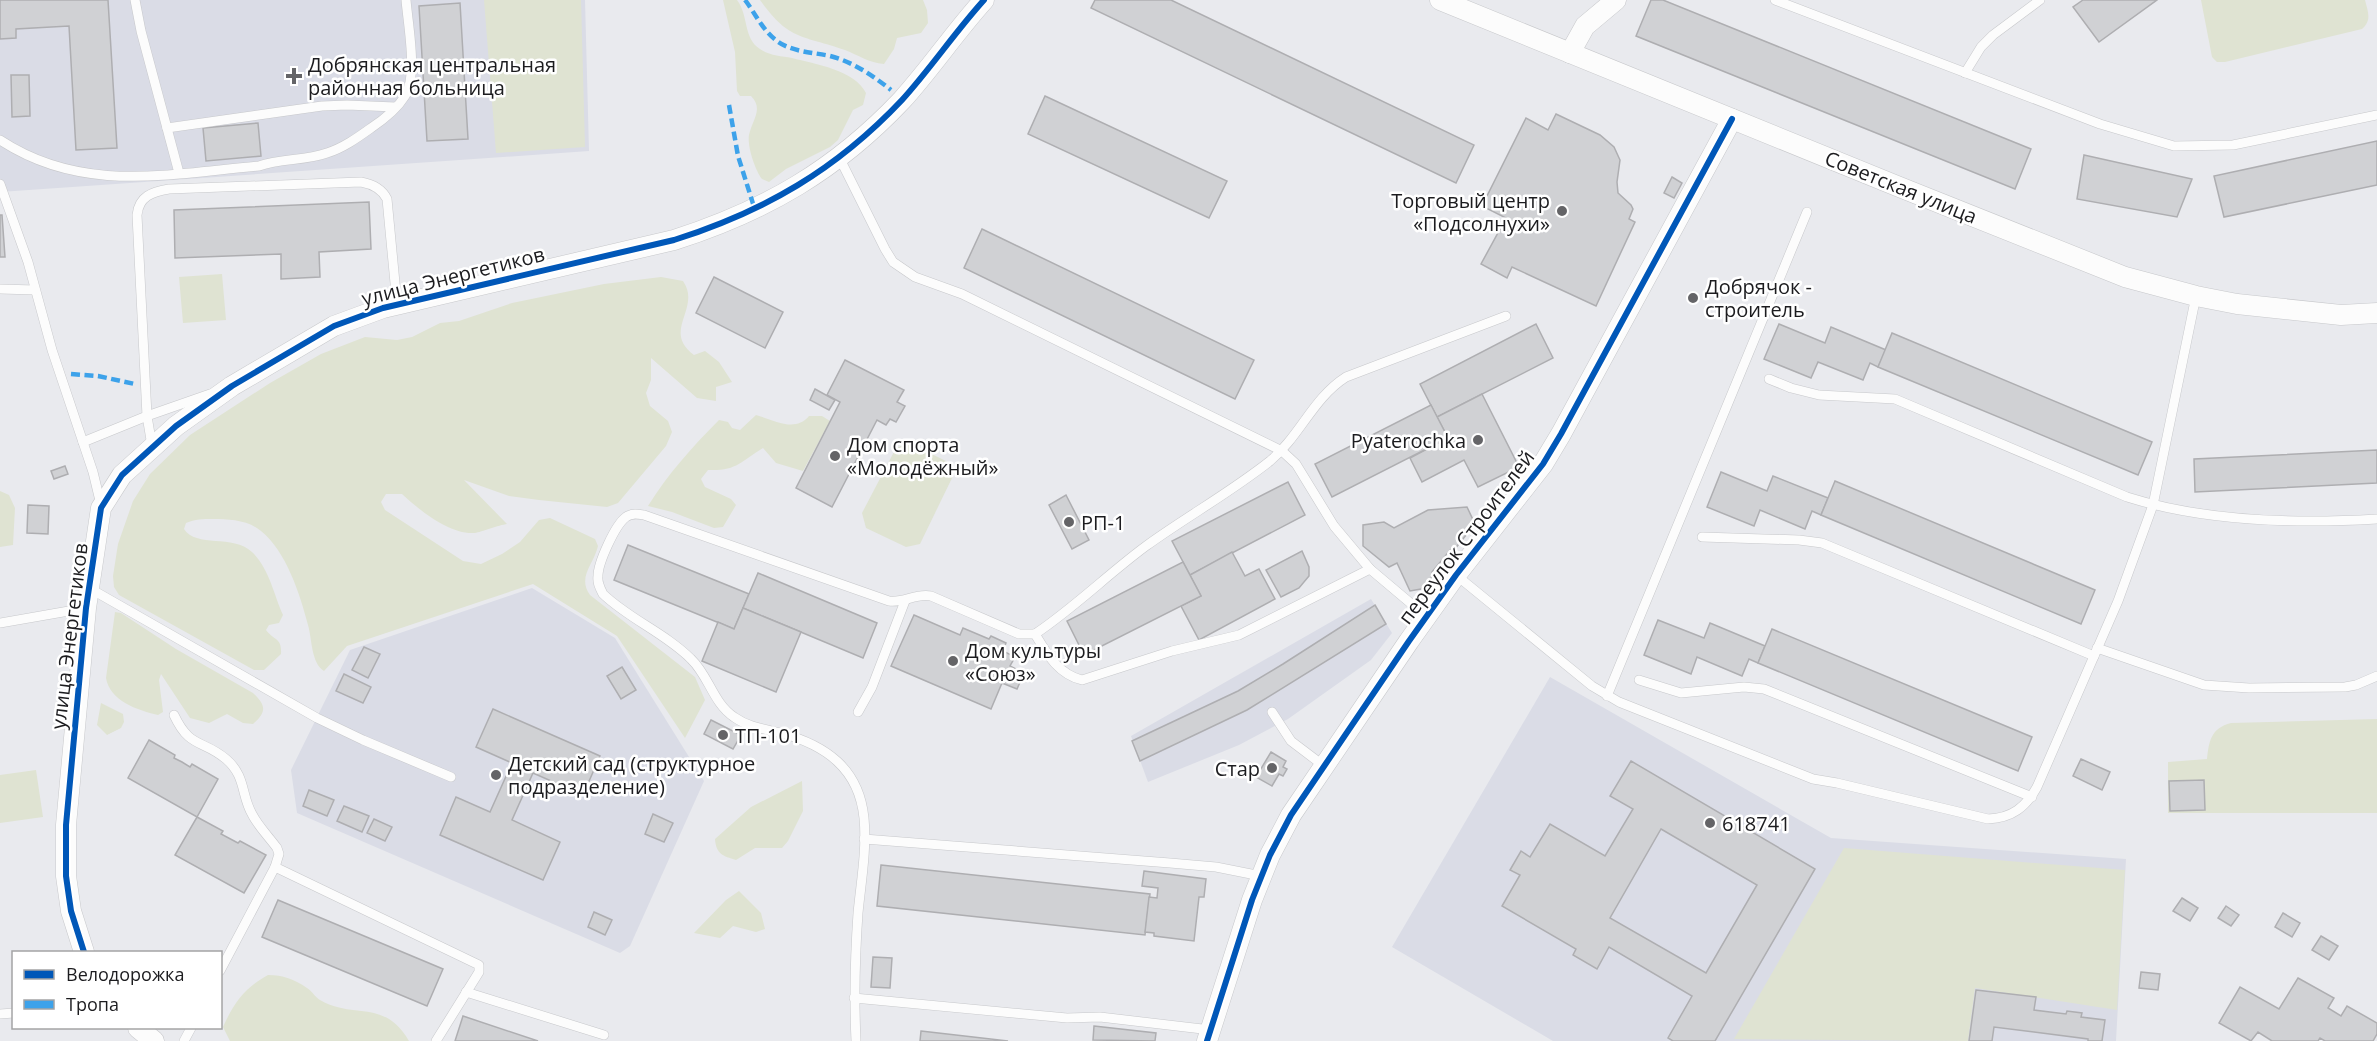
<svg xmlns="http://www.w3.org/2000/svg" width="2377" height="1041" viewBox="0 0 2377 1041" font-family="'Open Sans',sans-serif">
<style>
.built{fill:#dadce6}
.green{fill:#dfe3d2}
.building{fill:#d0d1d4;stroke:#aeaeb1;stroke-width:1.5;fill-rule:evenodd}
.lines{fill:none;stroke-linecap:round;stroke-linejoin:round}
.service-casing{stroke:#c7c8cb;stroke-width:10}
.minor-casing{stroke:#c7c8cb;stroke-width:21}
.service{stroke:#fcfcfc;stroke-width:9}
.minor{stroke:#fcfcfc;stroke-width:20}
.quiet{stroke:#3da2ea;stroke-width:4.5;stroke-dasharray:9 4.5;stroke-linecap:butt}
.cycleway-casing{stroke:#fff;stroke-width:10}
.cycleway{stroke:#0057b8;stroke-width:6}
.poi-dot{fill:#646467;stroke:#fff;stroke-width:2}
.labels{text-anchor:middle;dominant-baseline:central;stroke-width:5;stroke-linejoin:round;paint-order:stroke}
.poi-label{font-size:20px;fill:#1c1c1f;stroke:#fff;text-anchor:start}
.street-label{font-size:20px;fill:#1c1c1f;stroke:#fff}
</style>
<rect width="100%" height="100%" fill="#e9eaee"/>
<g class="built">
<polygon points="0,0 585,0 589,151 0,192"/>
<polygon points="532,588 615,638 704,781 630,946 620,953 297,813 291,770 350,650"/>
<polygon points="1371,599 1392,633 1371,660 1288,719 1239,745 1148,782 1131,736"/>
<polygon points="1550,677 1831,838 2126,859 2116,1041 1553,1041 1392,947"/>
</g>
<g class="green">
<polygon points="484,0 581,0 585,147 496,153"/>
<path d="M723,0H737C749,16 743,38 760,49C770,56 781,56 792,58C815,64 855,70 866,93L863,105L853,110L838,140L830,147L786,169L769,182L762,179C755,170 747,146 749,135C752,120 764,109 751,96H740L737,91L735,52Z"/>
<path d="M760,0H923L927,10L928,23L921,33L897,38L894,49L884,64C869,63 858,55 845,50C802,35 789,41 760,0Z"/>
<path d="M2201,0H2365C2368,12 2372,20 2362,29L2225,62H2217L2212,57Z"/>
<polygon points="222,274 226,320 183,323 179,277"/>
<path d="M661,277L683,281C702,308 661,331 694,355L705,351L719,362L732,382L716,387V401L697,398L651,358V380L646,393L650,406L668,421L672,432L666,446L618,503L607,507L539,500L509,496L464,480L507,524C499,525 481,532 475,533C450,535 419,510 402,494H386L381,502L385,510L463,561L481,564L502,554L520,542L539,520L550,518L595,539L598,546C594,564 577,577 590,595L695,677L705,700L685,738L617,636L533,584L347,646L324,671C311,663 312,638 308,625C300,594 286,551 261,531C248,520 229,519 213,519C203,519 195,519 186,523L184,529C196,548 233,534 252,552C269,568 274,595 283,615L279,623L269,625L266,630C274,641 282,637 281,654L264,670H254L119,595L114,587L113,576L118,544L133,501L150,474L190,435L270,383L321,354L365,337L397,340L412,337L440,323L459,321L512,303L604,284Z"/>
<path d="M756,415C774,420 795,433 809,416H822L830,421L803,471L776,463L763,448C740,462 737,471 708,470L701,479L705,487L731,499L736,505L723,527L714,528L672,512L648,506C668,474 692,447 719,420L728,422L732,428L740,430Z"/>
<polygon points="909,443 948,462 953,476 920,544 906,547 866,528 862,513 896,448"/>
<polygon points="0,491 9,495 15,508 13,545 0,547"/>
<path d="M115,612L121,613L176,649L253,693C266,705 267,712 253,724L243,723L227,714L209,723L190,718L161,674L159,680L163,712L158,715C137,710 110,701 106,678Z"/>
<polygon points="101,703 123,714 124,722 121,728 107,735 97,725"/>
<path d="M2377,719V813H2168V762L2207,759C2209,741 2211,728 2231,723Z"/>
<polygon points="36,770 43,817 0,823 0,775"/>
<path d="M802,781L803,811L788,841L782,848H755L736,860C723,856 716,854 715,839L751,807Z"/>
<polygon points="1844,848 2125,870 2117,1010 1975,988 1968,1041 1734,1039"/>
<polygon points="739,891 761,913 765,929 756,932 733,926 720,938 694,933 726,900"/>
<path d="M268,975C283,975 294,979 307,988C312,991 315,997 320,1000C354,1020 384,998 409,1041H230L223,1027C234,1003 244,988 268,975Z"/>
</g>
<g class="building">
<polygon points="0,0 108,0 117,148 76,150 69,26 16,29 16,38 0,39"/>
<polygon points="1095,0 1171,0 1474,145 1456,183 1091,8"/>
<polygon points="1651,0 1663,0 2031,149 2015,189 1636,36"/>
<polygon points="2083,0 2157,0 2099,42 2073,7"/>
<polygon points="460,3 468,139 427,141 419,6"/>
<polygon points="11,75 29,75 30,116 12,117"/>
<polygon points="1045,96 1227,181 1209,218 1028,134"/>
<polygon points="1556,114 1600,135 1614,147 1620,160 1617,182 1618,193 1631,205 1633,209 1629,219 1635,222 1596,306 1512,267 1507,278 1481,264 1506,218 1482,206 1526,118 1548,130"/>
<polygon points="258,123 261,156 206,161 203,128"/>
<polygon points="2377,141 2377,185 2224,217 2214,176"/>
<polygon points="2084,155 2192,179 2177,217 2077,199"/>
<polygon points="1672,177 1682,183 1674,198 1664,193"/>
<polygon points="369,202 371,249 319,252 320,277 281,279 281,254 175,258 174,210"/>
<polygon points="0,215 2,215 5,257 0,257"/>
<polygon points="982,229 1254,360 1235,399 964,268"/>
<polygon points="714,277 783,312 765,348 696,313"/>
<polygon points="1536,324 1553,358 1437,417 1420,384"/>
<polygon points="1779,324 1825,343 1831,327 1886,350 1878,367 1870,363 1863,380 1818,362 1811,378 1764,359"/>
<polygon points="1892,333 2152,442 2138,475 1878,367"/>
<polygon points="845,360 904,390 897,402 905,406 896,422 890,419 886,425 877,420 832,507 796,488 840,402 827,395"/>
<polygon points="815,389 835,400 829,410 810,400"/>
<polygon points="1482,394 1519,467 1478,487 1464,460 1422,482 1410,458 1448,438 1437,417"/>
<polygon points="1431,405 1448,438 1332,497 1315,464"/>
<polygon points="2377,450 2377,483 2195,492 2194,459"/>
<polygon points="65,466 68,474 54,479 51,471"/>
<polygon points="1721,472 1767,491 1773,476 1828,498 1821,515 1812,511 1805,529 1760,510 1754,526 1707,507"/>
<polygon points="1835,481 2095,590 2081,624 1821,515"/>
<polygon points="1288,482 1305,515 1190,575 1172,541"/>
<polygon points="1066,495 1089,540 1072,549 1049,505"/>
<polygon points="28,505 49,506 48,534 27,533"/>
<polygon points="1467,507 1475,524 1454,550 1451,549 1432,572 1434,575 1421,589 1410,591 1397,563 1389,567 1363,546 1363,525 1384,522 1394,528 1428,510"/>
<polygon points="628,545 749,594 734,629 614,580"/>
<polygon points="1302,551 1309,567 1309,576 1299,588 1281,597 1266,570"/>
<polygon points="1232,552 1245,576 1259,569 1275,599 1199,640 1181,606 1201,596 1190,575"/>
<polygon points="1183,562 1201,596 1084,655 1067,621"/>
<polygon points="758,573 877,623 863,658 743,608"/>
<polygon points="1375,605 1386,624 1247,710 1140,761 1132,741 1238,691 1283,664"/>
<polygon points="743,608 801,632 776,692 702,661 718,622 734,629"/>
<polygon points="914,615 960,635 963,628 989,639 991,636 1006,643 1003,651 1015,657 1010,666 1024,673 1017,689 1002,683 991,709 891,666"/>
<polygon points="1658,620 1704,638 1710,623 1765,646 1758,663 1749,659 1742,676 1697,657 1691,674 1644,655"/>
<polygon points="1772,629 2032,737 2018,771 1758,663"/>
<polygon points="364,647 380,654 368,678 352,670"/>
<polygon points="622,667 636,690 621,699 607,676"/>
<polygon points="344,674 371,687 363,703 336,691"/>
<polygon points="493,709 600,756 583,795 533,773 512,820 560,842 543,880 440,835 456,797 490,812 512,763 476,747"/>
<polygon points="711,720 741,735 733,749 704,734"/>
<polygon points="149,740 175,755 174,758 182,762 190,767 192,764 218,779 197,817 128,778"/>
<polygon points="1271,752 1286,761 1283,767 1287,769 1283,776 1279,774 1272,786 1256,777"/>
<polygon points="2081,759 2110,772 2102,790 2073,776"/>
<path d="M1631,761L1815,869L1715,1041H1673L1668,1038L1692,996L1609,947L1597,969L1573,955L1576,949L1502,906L1520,875L1510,870L1521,851L1530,857L1550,824L1605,856L1633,809L1610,796ZM1661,829L1757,885L1706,973L1610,918Z"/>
<polygon points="2204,780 2205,810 2170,811 2169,781"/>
<polygon points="309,790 334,800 327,816 303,806"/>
<polygon points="344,806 369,816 362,832 337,821"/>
<polygon points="653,814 673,823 664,842 645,834"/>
<polygon points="197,817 223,831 221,834 238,843 240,841 266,855 244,893 175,855"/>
<polygon points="374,819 392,827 385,841 367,833"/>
<polygon points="881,865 1150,894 1145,935 877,906"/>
<polygon points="1144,871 1206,879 1204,897 1199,897 1194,941 1154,936 1154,933 1145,932 1149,897 1157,898 1158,888 1142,886"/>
<polygon points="2182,898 2198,908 2190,921 2173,911"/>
<polygon points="278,900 443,969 427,1006 262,937"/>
<polygon points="2226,906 2239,915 2231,926 2218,918"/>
<polygon points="594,912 612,920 605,935 588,927"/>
<polygon points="2283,913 2300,923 2292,937 2275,927"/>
<polygon points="2321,936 2338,946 2329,960 2312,950"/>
<polygon points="873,957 892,958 890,988 871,987"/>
<polygon points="2141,972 2160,974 2158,990 2139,988"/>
<polygon points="2298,978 2334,998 2328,1008 2341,1016 2347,1006 2377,1023 2377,1034 2373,1041 2325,1041 2320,1038 2318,1041 2272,1041 2258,1032 2251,1041 2219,1023 2240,987 2279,1009"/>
<polygon points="1976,990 2036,997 2034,1010 2066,1014 2067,1011 2082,1013 2081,1017 2105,1020 2102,1041 2088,1041 2088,1039 1994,1027 1992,1041 1969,1041"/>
<polygon points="463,1016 538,1041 455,1041"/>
<polygon points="1094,1026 1156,1033 1155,1041 1093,1040"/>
<polygon points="921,1031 1008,1041 920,1041"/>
</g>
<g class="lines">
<defs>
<g id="service">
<polyline points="135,0 141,31 179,173"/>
<polyline points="1775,0 2100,124 2174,146 2233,145 2377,115"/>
<polyline points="1965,73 1981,47 1993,35 2040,0"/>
<polyline points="167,128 322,106 347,105 395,107"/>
<path d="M0,140C82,194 168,174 259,166C281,158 305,161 327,153C343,148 357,138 371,128C383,120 397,109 405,96C418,75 408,25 406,0"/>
<polyline points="839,157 885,249 893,262 915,277 962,294 1282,451 1296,464 1334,526 1370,569"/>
<polyline points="0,184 28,262 52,350 93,472 101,505"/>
<polyline points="0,289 35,290"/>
<path d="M1769,379L1791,388L1819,395L1895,399L2127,497C2206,522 2295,524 2377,519"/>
<polyline points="83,442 147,416 210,394"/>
<path d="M152,446L147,416L137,215C139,196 152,192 169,189L361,182C372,184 382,189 387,199L397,304"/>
<polyline points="1702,537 1799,540 1822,543 2094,656"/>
<path d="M1456,575L1592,686L1619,702L1813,779L1837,783L1988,819C2012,818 2026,807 2037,787L2118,601L2153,505L2196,296"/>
<polyline points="89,588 317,718 363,740 451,777"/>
<polyline points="0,623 86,608"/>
<path d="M1035,634C1074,608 1108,574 1146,546C1186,517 1231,492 1270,461C1300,436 1313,398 1346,377L1506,316"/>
<polyline points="2097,648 2204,685 2249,688 2345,687 2356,685 2377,676"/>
<polyline points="1639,680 1681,693 1744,687 1764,689 2032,797"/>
<polyline points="1607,696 1807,212"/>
<polyline points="858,712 872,687 905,601"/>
<polyline points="1272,712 1291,741 1324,766"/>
<path d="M174,715C190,749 202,739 226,759C246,776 241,795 252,814C258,826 269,837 277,848L279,854L275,867L220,971"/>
<polyline points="864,839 1170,863 1216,867 1261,876"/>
<polyline points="275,867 479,965 479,972 436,1041"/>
<polyline points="466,992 604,1035"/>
<polyline points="854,998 1067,1018 1100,1017 1211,1030"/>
<polyline points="0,1014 14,1013"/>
<polyline points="184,1041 191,1028"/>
<path d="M856,1041C854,998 855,956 858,913C861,882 867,849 864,818C859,768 825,745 781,733C764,729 748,727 734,717C713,703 709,676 691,659C665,633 629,619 603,594C600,588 597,583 598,576C598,563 615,525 626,517C631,513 637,514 644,515L889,601C905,603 915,593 931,596L1019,634H1035C1047,654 1058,674 1082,680L1172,651L1239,635L1370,569L1427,617"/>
</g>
<g id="minor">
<polyline points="1440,0 1897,186 2125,277 2196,296 2237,304 2341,315 2377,313"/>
<polyline points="1570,53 1585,26 1616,0"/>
<path d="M84,952L71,911L66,876V825L86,608L101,508L122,475L176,426L232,386L334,326L383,308L674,240C765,211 836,170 902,100C931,68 955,32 984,0"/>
<polyline points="138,1028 154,1041"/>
<polyline points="1207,1041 1252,900 1270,855 1291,815 1409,641 1456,575 1543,464 1561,434 1732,119"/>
</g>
</defs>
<use href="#service" class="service-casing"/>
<use href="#minor" class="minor-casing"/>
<use href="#service" class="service"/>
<use href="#minor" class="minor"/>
<g class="quiet">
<path d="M745,0C755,13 763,31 777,41C792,52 811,52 830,56C853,62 872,75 891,90"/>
<polyline points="729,105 738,156 755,210"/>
<polyline points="71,374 98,376 135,384"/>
</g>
<defs>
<g id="cycleway">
<path d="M84,952L71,911L66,876V825L86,608L101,508L122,475L176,426L232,386L334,326L383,308L674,240C765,211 836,170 902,100C931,68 955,32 984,0"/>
<polyline points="1207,1041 1252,900 1270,855 1291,815 1409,641 1456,575 1543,464 1561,434 1732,119"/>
</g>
</defs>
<use href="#cycleway" class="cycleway-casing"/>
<use href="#cycleway" class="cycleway"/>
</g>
<g class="poi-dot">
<path d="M291 67h6v6h6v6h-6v6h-6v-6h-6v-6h6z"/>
<circle cx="1562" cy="211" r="6"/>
<circle cx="1693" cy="298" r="6"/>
<circle cx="1478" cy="440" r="6"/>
<circle cx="835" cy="456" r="6"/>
<circle cx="1069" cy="522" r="6"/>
<circle cx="953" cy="661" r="6"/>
<circle cx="723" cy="735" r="6"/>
<circle cx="1272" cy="768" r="6"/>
<circle cx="496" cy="775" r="6"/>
<circle cx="1710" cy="823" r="6"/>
</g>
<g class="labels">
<g class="poi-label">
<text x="308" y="64">Добрянская центральная<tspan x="308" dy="23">районная больница</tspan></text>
<text x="1550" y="200" text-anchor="end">Торговый центр<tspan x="1550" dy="23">«Подсолнухи»</tspan></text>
<text x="1705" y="286">Добрячок -<tspan x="1705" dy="23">строитель</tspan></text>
<text x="1466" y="440" text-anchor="end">Pyaterochka</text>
<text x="847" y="444">Дом спорта<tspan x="847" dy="23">«Молодёжный»</tspan></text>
<text x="1081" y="522">РП-1</text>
<text x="965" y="650">Дом культуры<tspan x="965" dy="23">«Союз»</tspan></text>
<text x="735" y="735">ТП-101</text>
<text x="508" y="763">Детский сад (структурное<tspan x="508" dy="23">подразделение)</tspan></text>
<text x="1260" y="768" text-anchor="end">Стар</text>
<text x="1722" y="823">618741</text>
</g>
<g class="street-label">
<text transform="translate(1901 187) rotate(22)">Советская улица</text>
<text transform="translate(453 276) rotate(-14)">улица Энергетиков</text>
<text transform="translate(1466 537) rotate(-53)">переулок Строителей</text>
<text transform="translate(69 636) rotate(-83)">улица Энергетиков</text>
</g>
</g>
<rect x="12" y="951" width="210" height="78" fill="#ffffff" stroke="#a4a4a5" stroke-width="1.5"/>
<rect x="24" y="970" width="30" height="9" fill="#0057b8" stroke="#a4a4a5" stroke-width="1.5"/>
<text x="66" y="981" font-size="18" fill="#1c1c1f">Велодорожка</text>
<rect x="24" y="1000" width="30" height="9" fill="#3da2ea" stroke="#a4a4a5" stroke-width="1.5"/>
<text x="66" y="1011" font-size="18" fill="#1c1c1f">Тропа</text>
</svg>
